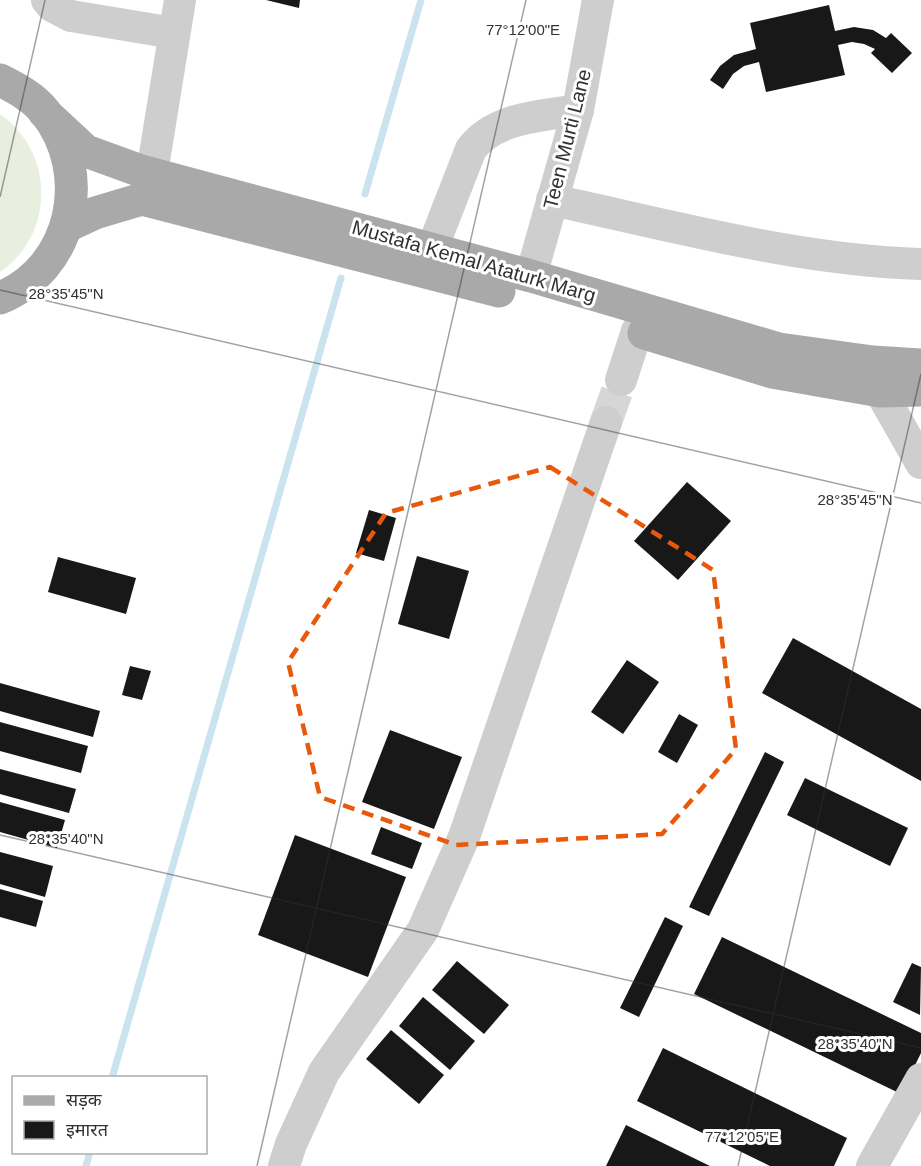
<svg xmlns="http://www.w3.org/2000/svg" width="921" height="1166" viewBox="0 0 921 1166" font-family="Arial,'Noto Sans Devanagari',sans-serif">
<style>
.green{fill:#e8efdf}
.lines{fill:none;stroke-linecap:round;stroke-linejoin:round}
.stream{stroke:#cbe2ef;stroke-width:7}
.building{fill:#181818}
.minor-tunnel{stroke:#d6d6d6;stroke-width:32;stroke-dasharray:32 16;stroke-linecap:butt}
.minor{stroke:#cecece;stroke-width:32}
.major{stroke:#a9a9a9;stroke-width:33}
.marked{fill:none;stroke:#e8590c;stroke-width:4.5;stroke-dasharray:12 8;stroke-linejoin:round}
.ticks{fill:none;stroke:#313131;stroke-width:1.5;stroke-opacity:0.45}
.labels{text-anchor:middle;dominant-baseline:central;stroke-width:6;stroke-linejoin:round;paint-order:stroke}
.street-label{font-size:20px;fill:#313131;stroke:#fff}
.ticks-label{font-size:15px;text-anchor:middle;fill:#313131;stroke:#fff;stroke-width:6;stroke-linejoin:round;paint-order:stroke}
</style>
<rect width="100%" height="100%" fill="#fff"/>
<path class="green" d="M0,114C55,153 55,234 0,272Z"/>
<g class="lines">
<g class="stream">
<polyline points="365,194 421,0"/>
<polyline points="112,1078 341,278"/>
<polyline points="86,1166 90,1152"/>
</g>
</g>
<g class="building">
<polygon points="266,0 300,0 299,8"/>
<polygon points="829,5 835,31 854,27 873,30 886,38 891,33 912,53 892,73 871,53 875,49 864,44 852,42 838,45 845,75 766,92 759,62 744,66 733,74 723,89 710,80 720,66 734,55 756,49 750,23"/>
<polygon points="687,482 731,521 678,580 634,541"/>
<polygon points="369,510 396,518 384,561 356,553"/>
<polygon points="417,556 469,571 449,639 398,624"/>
<polygon points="58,557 136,578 126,614 48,592"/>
<polygon points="793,638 921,709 921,781 762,693"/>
<polygon points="627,660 659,682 623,734 591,712"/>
<polygon points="130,666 151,671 142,700 122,695"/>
<polygon points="0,683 100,711 93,737 0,711"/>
<polygon points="679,714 698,725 677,763 658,752"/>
<polygon points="0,722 88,746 81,773 0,751"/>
<polygon points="390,730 462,757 434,829 362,802"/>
<polygon points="765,752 784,762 709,916 689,907"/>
<polygon points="0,769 76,789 69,813 0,794"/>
<polygon points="805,778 908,828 890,866 787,815"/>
<polygon points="0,802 65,820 57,848 0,832"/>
<polygon points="381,827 422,843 412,869 371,854"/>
<polygon points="295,835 406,877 368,977 258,935"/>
<polygon points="0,852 53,866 45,897 0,884"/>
<polygon points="0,889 43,901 36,927 0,917"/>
<polygon points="665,917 683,926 639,1017 620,1008"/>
<polygon points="722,937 921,1033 921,1053 901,1094 694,994"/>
<polygon points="457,961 509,1005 484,1034 432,990"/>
<polygon points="912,963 921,967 920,1015 893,1002"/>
<polygon points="423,997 475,1041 450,1070 399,1026"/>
<polygon points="391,1030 444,1075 419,1104 366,1059"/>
<polygon points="663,1048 847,1138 834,1166 770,1166 637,1101"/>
<polygon points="626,1125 710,1166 606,1166"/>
</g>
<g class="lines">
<polyline class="minor-tunnel" points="606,422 621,380"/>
<g class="minor">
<polyline points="47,0 52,6 71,16 174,33"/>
<polyline points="152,173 180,0"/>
<path d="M552,200C674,226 796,260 921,264"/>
<path d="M432,249L471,149C495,117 541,116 578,110"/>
<polyline points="531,276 578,110 598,0"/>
<polyline points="621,380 637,331"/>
<polyline points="880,391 921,463"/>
<polyline points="284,1166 291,1144 324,1072 423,930 464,837 606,422"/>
<polyline points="872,1166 921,1079"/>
</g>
<g class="major">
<path d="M0,80C16,88 33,97 45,112C93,173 74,268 0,298"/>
<polyline points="44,112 86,151 141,171 531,276 779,349 873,362 921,365"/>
<polyline points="67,226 95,213 142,199 499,291"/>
<polyline points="644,333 772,372 880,391 921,390"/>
</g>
</g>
<path class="marked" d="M550,467L713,570L736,749L662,834L456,845L320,797L288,662L386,513Z"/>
<path class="ticks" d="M0,197L45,0M0,290L921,503M0,835L921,1048M257,1166L526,0M738,1166L921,374"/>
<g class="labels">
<g class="street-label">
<text transform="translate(567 139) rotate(-76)">Teen Murti Lane</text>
<text transform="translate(474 261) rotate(16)">Mustafa Kemal Ataturk Marg</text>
</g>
</g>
<g class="ticks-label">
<text x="523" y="35">77°12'00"E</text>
<text x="66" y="299">28°35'45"N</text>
<text x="855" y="505">28°35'45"N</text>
<text x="66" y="844">28°35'40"N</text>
<text x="855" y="1049">28°35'40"N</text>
<text x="742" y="1142">77°12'05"E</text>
</g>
<rect x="12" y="1076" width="195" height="78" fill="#ffffff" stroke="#adadad" stroke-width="1.5"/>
<rect x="24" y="1096" width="30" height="9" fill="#a9a9a9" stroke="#adadad" stroke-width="1.5"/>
<text x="66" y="1106" font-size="18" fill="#313131">सड़क</text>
<rect x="24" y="1121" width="30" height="18" fill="#181818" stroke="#adadad" stroke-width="1.5"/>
<text x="66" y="1136" font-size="18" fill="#313131">इमारत</text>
</svg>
